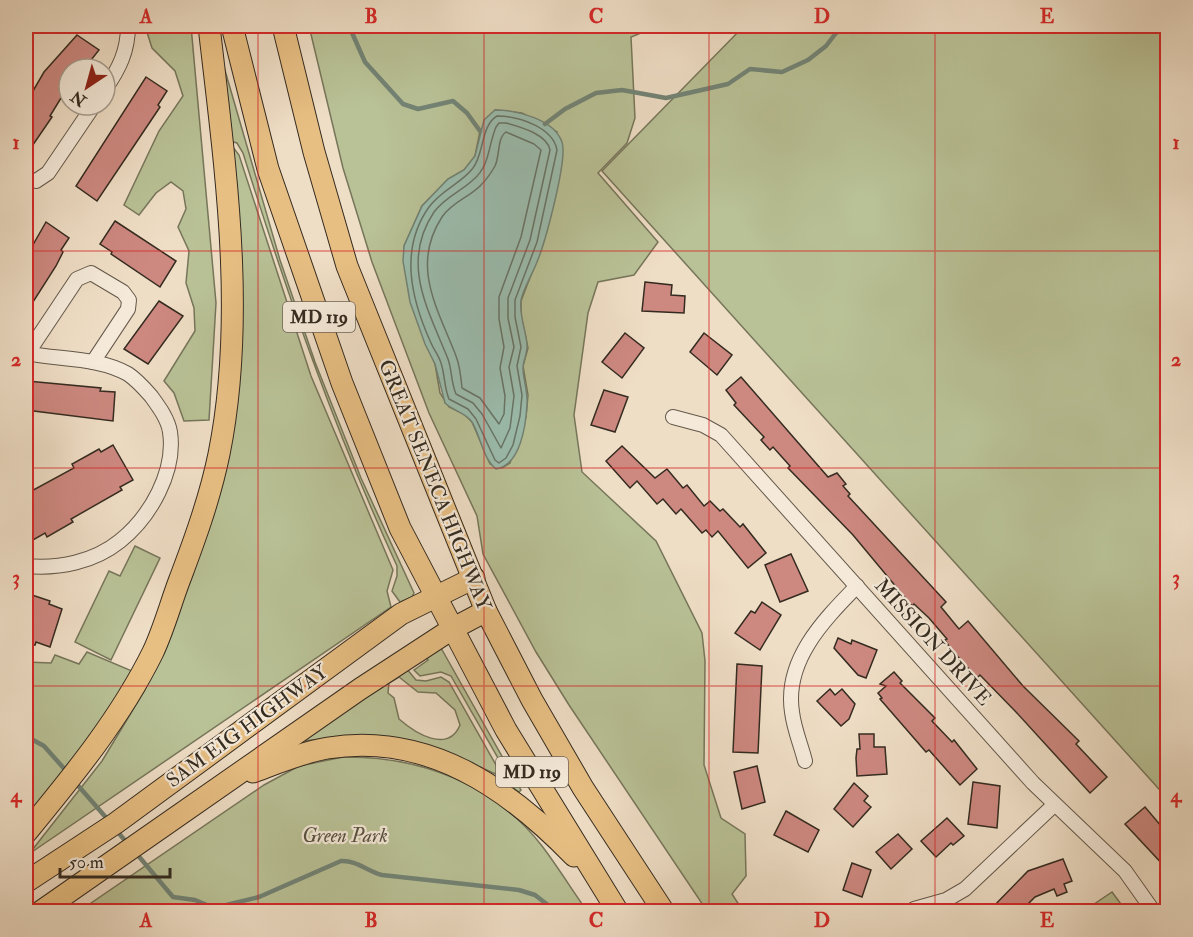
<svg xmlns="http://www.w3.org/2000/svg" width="1193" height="937" viewBox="0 0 1193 937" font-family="'IM FELL Double Pica',serif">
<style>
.green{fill:#b9c196;stroke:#76765b;stroke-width:1.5;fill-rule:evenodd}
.water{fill:#9bbdae;stroke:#728375;stroke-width:1.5}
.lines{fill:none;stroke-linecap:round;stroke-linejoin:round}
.shore{stroke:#687467;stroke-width:1.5}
.stream{stroke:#728375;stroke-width:4.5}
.building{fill:#cd8880;stroke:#342b20;stroke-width:1.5}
.street-casing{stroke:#63584a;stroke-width:16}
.primary-casing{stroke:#342b20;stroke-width:23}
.street{stroke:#f5eada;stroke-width:14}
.primary{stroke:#e8bf83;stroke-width:21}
.grid{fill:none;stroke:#d62828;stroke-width:1.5;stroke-opacity:0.55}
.labels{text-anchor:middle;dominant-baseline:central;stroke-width:4.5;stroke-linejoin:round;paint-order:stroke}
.shield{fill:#f5eada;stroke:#6e6458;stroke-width:1.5}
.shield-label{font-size:18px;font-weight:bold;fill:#342b20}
.street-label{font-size:20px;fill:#342b20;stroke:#f5eada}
.park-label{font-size:20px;font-style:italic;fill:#55503e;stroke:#f5eada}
.neatline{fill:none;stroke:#d62828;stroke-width:2}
.grid-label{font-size:20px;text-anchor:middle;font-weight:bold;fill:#d62828}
</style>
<rect width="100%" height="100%" fill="#efdec6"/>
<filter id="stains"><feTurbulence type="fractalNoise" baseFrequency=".00333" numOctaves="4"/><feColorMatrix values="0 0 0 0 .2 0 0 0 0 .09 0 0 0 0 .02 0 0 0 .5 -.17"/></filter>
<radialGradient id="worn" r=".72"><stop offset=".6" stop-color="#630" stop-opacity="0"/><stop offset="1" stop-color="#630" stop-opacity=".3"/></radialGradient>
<g class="green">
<polygon points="145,26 191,26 216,303 209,420 184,421 174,393 164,381 195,331 194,308 186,283 189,251 178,227 186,209 183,191 171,182 156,193 139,215 124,205 159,131 183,96 175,71 152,48"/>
<path d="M309,26H658L631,37L635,118L627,143L598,173L658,242L634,275L598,282L588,313L574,415L582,472L656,541L702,633L705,661L704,765L721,818L745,834L746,876L732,894L743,911H707L569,705L536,652L483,554L477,516L429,413L372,262L343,168ZM495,110L522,113L557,132L543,244L521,301V316L528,348L523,366L528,395L526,417L510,463L502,468L490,464L472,422L464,414L449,407L440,393L435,364L418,323L404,246L422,206L448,179L464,170L475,156L480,131Z"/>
<polygon points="744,26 1167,26 1167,798 602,171"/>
<path d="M224,67L280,260L315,362L361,478L414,593L412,597L400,602L392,591L397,576V566C335,431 287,294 243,153L237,143L226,140Z"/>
<polygon points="232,146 239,155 311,376 393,570 387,591 391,607 29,854 102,761 145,690 193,575 219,483"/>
<polygon points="135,546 160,558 111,660 75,642 109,571 120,576"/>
<polygon points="441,648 521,790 519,792 502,780 506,772 451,676 441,672 420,676 414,670 428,660 425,655"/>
<polygon points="87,652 132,671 118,697 26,824 26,662 51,663 55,655 79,664"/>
<path d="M406,668L416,680L426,681L441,677L449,682L500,772L498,775L437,748L333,738L303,741ZM399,677L418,692L436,693L455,710L460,725C448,754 415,733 399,719L394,698L388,693L389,683Z"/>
<path d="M343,757C420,756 494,784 542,846C558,867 572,890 587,911L78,912L264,785L299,766Z"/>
<polygon points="1112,892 1126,911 1084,911"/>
</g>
<path class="water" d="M495,110C516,110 554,119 562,142C568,159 545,243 537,262C532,275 524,287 521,300C519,316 526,330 527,345C528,353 523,360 523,368C523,380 528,391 527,404C526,424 521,465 496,469C483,459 481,437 472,422C465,412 453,411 445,403L435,364L425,344L410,302L403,261L404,246L422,206L448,179L464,170L475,156L484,120Z"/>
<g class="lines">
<g class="shore">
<path d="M497,116C518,116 553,127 557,150L537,242L515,300V317L521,347L517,366L522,395L520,416L513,445L506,458L499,463L495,460L476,419L468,409L449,399C444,387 445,375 441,363C439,356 434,350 431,343C411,299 399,249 429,207C441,190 462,183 473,168C484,154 481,125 497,116Z"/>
<path d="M506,123C520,127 547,134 550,150L530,240L508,298V318L514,347L509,367L514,396L510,428L501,448L482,414L473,403L456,394C451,383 452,370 448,359C428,309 400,263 434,212C445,197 460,192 473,180C490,166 488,146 496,127L499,123Z"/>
<path d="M506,132L534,144L541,150L521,237L499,297V319L504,347L500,368L505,396L504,414L499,424L480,398L462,388C461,377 460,366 456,356C438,309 410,266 442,217C452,202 470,197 481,185C486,180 491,173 495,166C500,156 497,138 506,132Z"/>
</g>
<g class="stream">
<polyline points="349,26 365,62 403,104 418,109 453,101 467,113 480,131"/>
<polyline points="545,124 565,109 596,93 622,90 666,98 728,84 750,69 782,72 808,60 826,46 836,33 847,26 853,32 864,26"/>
<polyline points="26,736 44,746 68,773"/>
<polyline points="75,782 109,821"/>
<polyline points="116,830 128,844"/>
<path d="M136,853L173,897L195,900L214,908L259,897L341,861C356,860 367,871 382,875L519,890L535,895L557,912"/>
</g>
</g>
<g class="building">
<polygon points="77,35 99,50 84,69 69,69 69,85 50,116 52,117 26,155 26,103 44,72"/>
<polygon points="146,77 167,91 158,105 160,107 97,201 76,186"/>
<polygon points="115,221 176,261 160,287 111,254 112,252 100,244"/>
<polygon points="46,222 69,238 61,250 63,252 56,266 26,313 26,257"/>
<polygon points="645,282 672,285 671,295 685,296 684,313 642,311"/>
<polygon points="159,301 183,316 148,364 124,349"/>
<polygon points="625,333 644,348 622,378 602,362"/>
<polygon points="704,333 732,355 717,375 690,352"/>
<polygon points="741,377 828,477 837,473 846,484 843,486 850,494 848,496 946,602 941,607 959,629 968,621 1023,686 1079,741 1076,744 1107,777 1090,793 1016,712 980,675 977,678 950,648 945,640 947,639 929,618 914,604 912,606 853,535 788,468 790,466 773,447 770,450 761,440 764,437 734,405 736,403 726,390"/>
<polygon points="27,381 101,388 100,391 115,392 113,421 26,410"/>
<polygon points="604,390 628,397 615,432 591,425"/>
<polygon points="113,445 133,480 120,487 122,490 71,519 73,522 47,537 45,533 33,540 26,526 26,494 74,468 72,464 92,453 99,449 101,452"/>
<polygon points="622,446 655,478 667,469 683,488 687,485 704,506 710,501 720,511 723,509 740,527 743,524 766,553 748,568 718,531 712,537 706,530 702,533 681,509 676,514 663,499 657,504 637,481 630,488 606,461"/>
<polygon points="791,554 808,591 780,602 765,565"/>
<polygon points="26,593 50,601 49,604 62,609 50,647 36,642 35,645 26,643"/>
<polygon points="762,602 781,615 760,650 735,633 751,611 755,613"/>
<polygon points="838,638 851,644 852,640 877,650 866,678 858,675 834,648"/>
<polygon points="737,664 762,666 758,753 733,752"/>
<polygon points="894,672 902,681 900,683 935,718 932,721 952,742 954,740 977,769 960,785 929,750 926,752 880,699 882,698 878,693 886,686 880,684"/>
<polygon points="830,689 835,695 842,689 855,704 849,719 841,726 817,701"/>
<polygon points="859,734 874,734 874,747 885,747 887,774 857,776 856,758 857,749 860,749"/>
<polygon points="757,766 765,802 742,809 734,772"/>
<polygon points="973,782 1000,786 997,828 968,824"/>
<polygon points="854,783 868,796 864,801 871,807 853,827 834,809"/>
<polygon points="1145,807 1167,833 1167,869 1125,824"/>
<polygon points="786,811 819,830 808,852 774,835"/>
<polygon points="947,818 964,836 953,845 951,843 936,857 921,841"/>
<polygon points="898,834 912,849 891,869 876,852"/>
<polygon points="1063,859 1072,881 1064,884 1067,892 1057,896 1054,889 1035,897 1020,912 988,912 1028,871"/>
<polygon points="852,863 871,870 862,897 843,890"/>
</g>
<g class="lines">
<defs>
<g id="street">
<path d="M105,89C119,69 128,51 128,26"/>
<polyline points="26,179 36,181 48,173 94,105"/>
<path d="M26,353C59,360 98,357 128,374C137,380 144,388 151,396C159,407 168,419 170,432C176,472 150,517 120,541C94,562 59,569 26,566"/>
<polyline points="27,354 77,279 91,273 123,292 129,300 128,309 93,362"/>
<polyline points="673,417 703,425 721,435 1033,783 1125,871 1154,912"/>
<path d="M805,761C801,745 794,729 792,712C784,660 824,620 857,586"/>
<polyline points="914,909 946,900 965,889 1054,805"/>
</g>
<g id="primary">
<polyline points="232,26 268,169 342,383 400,528 506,730 618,912"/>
<polyline points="283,26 314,152 347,266 486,611 532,700 583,788 664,912"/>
<path d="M253,772C277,763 303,752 328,748C428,732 508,788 574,856"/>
<path d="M26,833C72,777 120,719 153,652C163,631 170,606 178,584C194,542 210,498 219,454C247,315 225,166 209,26"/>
<polyline points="26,882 116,823 401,614 474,578"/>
<polyline points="40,912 360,689 452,629 486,611"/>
</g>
</defs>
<use href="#street" class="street-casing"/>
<use href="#primary" class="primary-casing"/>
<use href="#street" class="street"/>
<use href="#primary" class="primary"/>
</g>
<path class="grid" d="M258,26V912M484,26V912M709,26V912M935,26V912M26,251H1168M26,468H1168M26,686H1168"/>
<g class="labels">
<g class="shield">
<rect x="283" y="302" width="72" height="30" rx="4.5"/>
<rect x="496" y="757" width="72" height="30" rx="4.5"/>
</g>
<g class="shield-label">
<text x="319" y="317">MD 119</text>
<text x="532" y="772">MD 119</text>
</g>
<g class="street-label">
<text transform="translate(435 485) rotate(68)">GREAT SENECA HIGHWAY</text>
<text transform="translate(933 642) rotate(48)">MISSION DRIVE</text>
<text transform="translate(247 726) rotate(-36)">SAM EIG HIGHWAY</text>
</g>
<g class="park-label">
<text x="345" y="835">Green Park</text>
</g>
</g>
<rect width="1193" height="937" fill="none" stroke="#efdec6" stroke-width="66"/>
<g transform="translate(87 87) rotate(216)"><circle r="28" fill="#f5eada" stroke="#a89e90" stroke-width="1.5"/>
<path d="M0-4.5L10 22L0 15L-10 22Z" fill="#8f2418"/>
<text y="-9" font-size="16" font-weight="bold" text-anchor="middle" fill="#342b20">N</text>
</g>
<path d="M60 868v9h110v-9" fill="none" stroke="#342b20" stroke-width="3"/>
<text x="69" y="868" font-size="18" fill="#342b20" stroke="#f5eada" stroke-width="4.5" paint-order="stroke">50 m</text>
<rect x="33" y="33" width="1127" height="871" class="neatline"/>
<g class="grid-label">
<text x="146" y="23">A</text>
<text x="371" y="23">B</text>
<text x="596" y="23">C</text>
<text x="822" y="23">D</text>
<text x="1047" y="23">E</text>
<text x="16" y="149">1</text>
<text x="1176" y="149">1</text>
<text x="16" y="366">2</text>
<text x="1176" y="366">2</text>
<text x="16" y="584">3</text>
<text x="1176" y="584">3</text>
<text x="16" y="802">4</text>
<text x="1176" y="802">4</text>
<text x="146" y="927">A</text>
<text x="371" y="927">B</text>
<text x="596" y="927">C</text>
<text x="822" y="927">D</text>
<text x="1047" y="927">E</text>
</g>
<rect width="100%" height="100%" filter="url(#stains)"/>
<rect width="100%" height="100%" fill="url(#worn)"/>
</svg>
